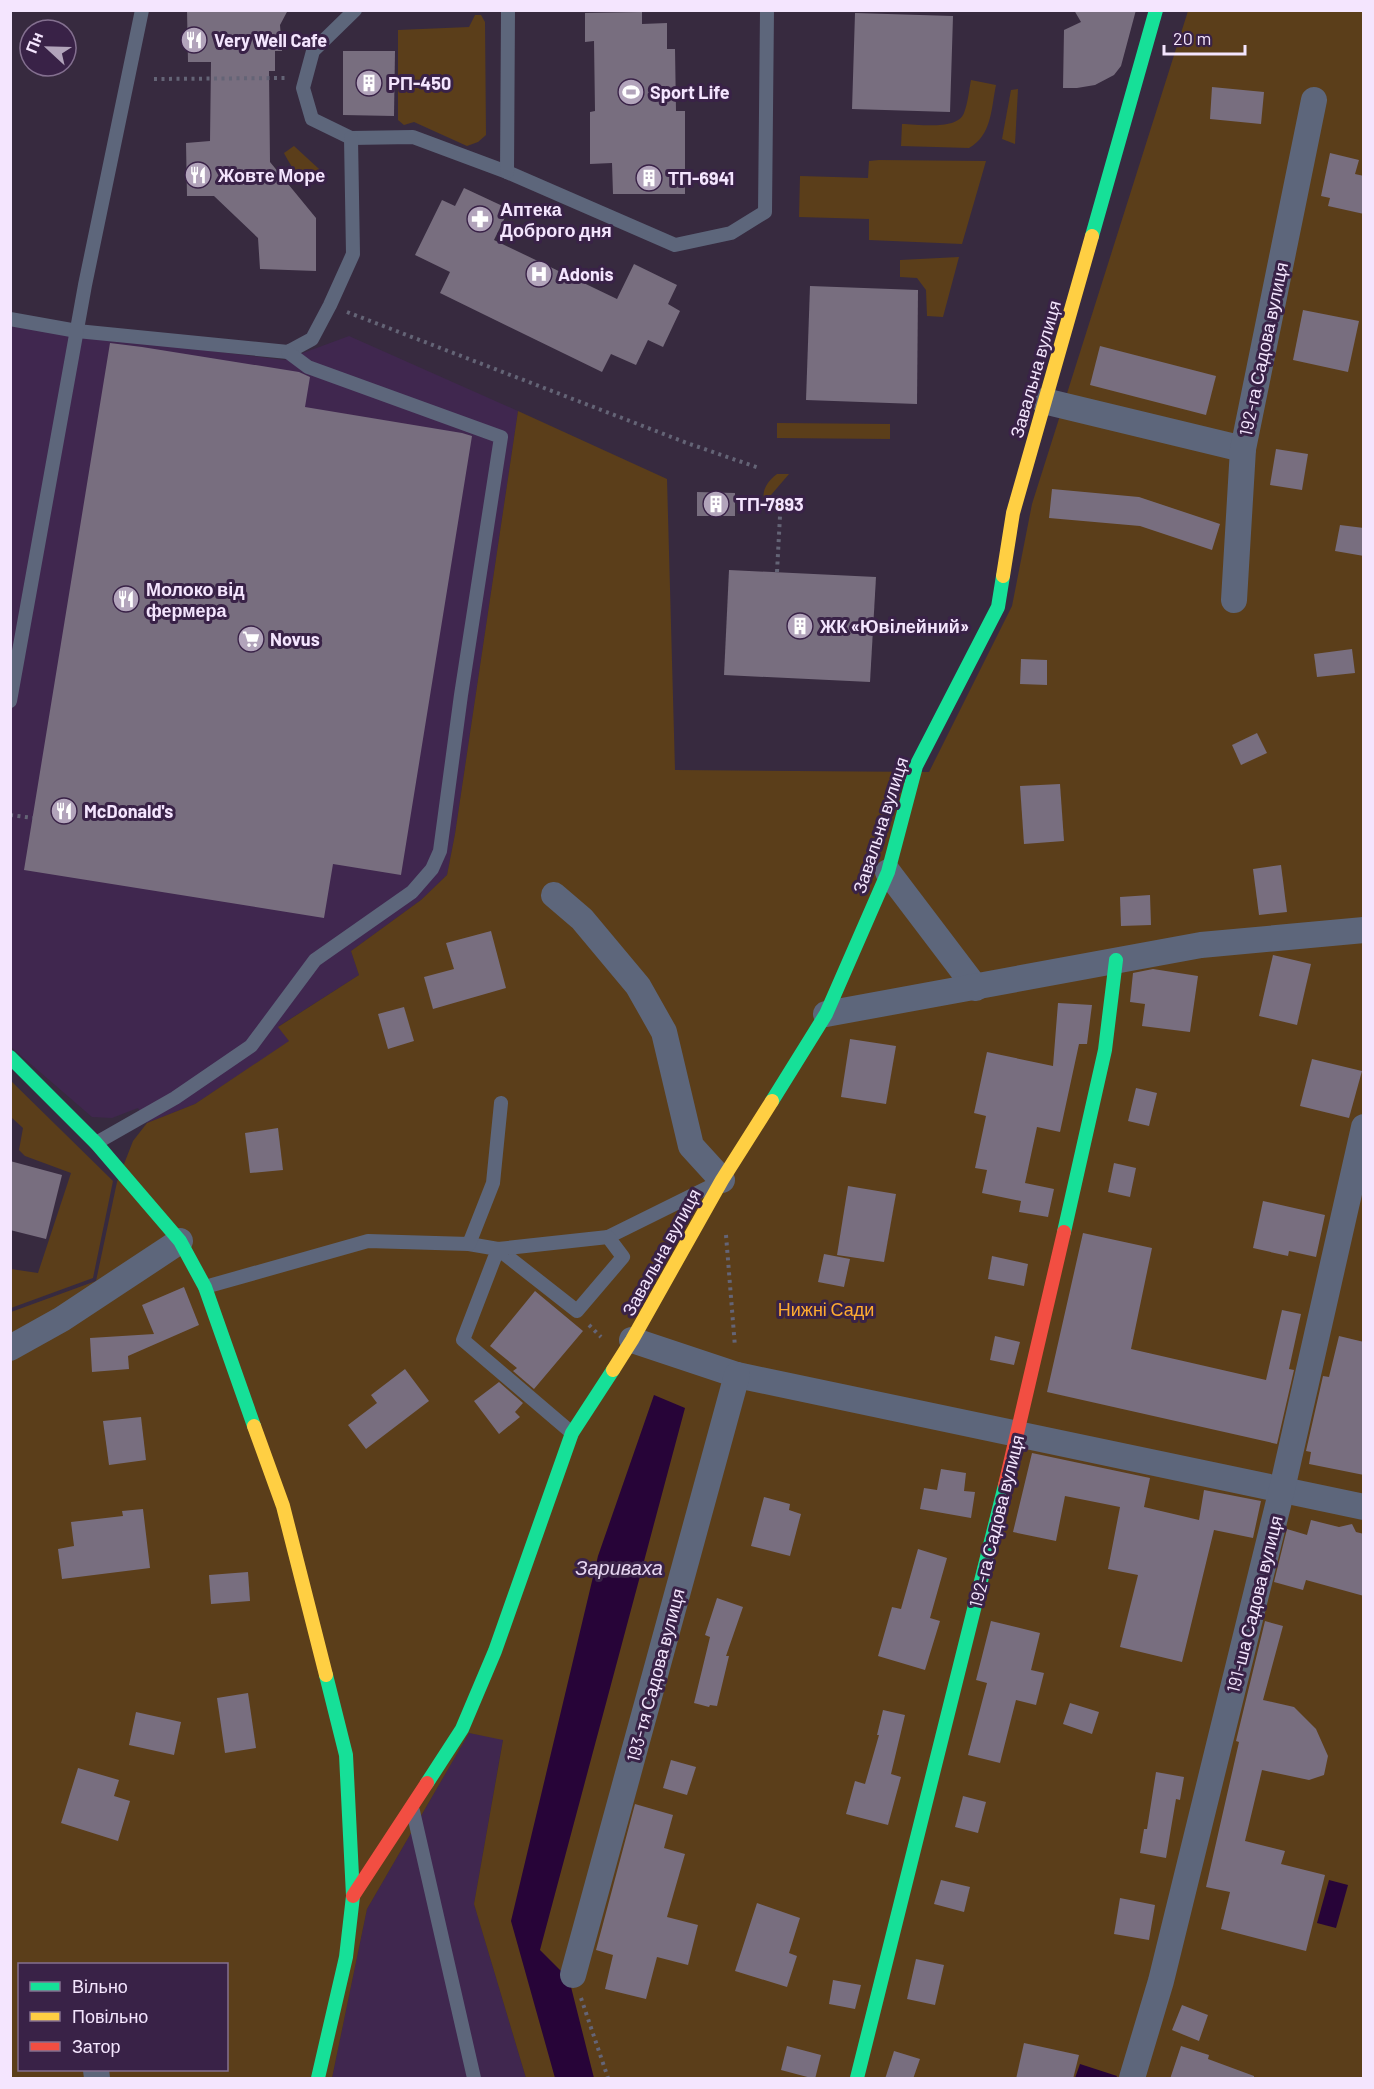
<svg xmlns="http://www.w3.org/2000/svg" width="1374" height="2089" viewBox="0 0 1374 2089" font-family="Barlow,sans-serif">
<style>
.built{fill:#40274f}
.green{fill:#5b3e1a;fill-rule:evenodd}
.water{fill:#270438}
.building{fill:#786e7f}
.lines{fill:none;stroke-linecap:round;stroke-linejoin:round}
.path{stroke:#646476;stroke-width:4;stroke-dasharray:3 4.5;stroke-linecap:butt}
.lane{stroke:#5d667b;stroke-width:14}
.street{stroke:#5d667b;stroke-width:26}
.fast{stroke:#16e098;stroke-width:14}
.slow{stroke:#ffcf43;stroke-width:14}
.jam{stroke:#f24e42;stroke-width:14}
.labels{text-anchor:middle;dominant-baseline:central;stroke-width:6;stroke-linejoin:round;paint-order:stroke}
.poi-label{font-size:18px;font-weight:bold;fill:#f4e5fe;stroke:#392247;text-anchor:start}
.street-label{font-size:18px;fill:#f4e5fe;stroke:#392247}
.park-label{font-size:18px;fill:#feac30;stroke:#392247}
.water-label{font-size:20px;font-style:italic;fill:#e6d6f1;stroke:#392247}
</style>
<rect width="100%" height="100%" fill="#372a3f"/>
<g class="built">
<polygon points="10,326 284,360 349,336 518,411 455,834 447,875 421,900 351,951 359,975 279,1026 290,1041 195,1104 147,1123 138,1108 112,1118 92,1117 11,1047"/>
<polygon points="469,1733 503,1739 474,1904 526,2078 332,2078 367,1909"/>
</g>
<g class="green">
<path d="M1188,11H1363V2078H526L474,1904L503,1740L469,1733L367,1909L332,2078H11V1312L96,1281L117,1182L133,1141L147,1123L195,1104L289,1041L278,1027L359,975L351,951L421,900L447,875L455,834L518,411L667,479L675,770L929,772L1012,606L1032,504ZM20,1964H226V2070H20Z"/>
<polygon points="475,15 481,15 485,22 486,135 478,142 467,146 414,122 404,125 398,120 398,30 469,27"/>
<path d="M971,80L996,85C991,109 992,135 969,148L901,146L902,124C918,124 957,131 964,113C968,103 969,90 971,80Z"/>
<polygon points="1018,89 1015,144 1002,139 1011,90"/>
<path d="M294,146L319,169V182C298,177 294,172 284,153Z"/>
<polygon points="879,160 986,161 962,244 869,240 869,219 799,217 800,176 868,178 869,161"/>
<polygon points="959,257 943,317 927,316 926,290 917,278 900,277 900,260"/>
<polygon points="777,423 890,424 890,439 777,438"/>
<path d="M777,474H789L771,495L781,506L778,510C756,503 762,485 777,474Z"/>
<polygon points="10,1080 113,1181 93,1278 11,1308 11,1269 38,1273 71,1173 25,1156 19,1150 23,1128 11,1117"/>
</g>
<g class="water">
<polygon points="654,1395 685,1408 540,1950 569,1979 594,2078 555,2078 511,1921 598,1556"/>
<polygon points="1329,1880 1348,1885 1336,1928 1317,1923"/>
<polygon points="1080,2064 1117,2076 1116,2078 1075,2078"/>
</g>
<g class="building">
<polygon points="187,10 288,10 280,25 282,51 275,51 275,71 269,71 270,162 316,218 316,271 260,269 258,238 214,196 187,196 186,143 210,141 211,62 188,62"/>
<polygon points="1074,10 1136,10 1121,66 1114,75 1095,85 1077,88 1063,88 1064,30 1081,22"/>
<polygon points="642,12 642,24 667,23 667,49 675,49 676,111 685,111 685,194 613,194 612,163 590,164 590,112 595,111 594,41 585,42 585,13"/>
<polygon points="855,13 953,16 950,112 852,109"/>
<polygon points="343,51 395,51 394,116 343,115"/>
<polygon points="1212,87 1264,92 1261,124 1210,119"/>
<polygon points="1330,153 1359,160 1355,174 1364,176 1364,214 1328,206 1330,198 1321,196"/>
<polygon points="464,188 509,209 494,240 617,299 634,264 677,285 668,304 680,311 663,347 648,340 636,365 611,354 602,372 440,293 450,272 415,255 442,200 455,206"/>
<polygon points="810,286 918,290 917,404 806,400"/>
<polygon points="1303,310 1359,321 1348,372 1293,360"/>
<polygon points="110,343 142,347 299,372 310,377 305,407 462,433 472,436 401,875 333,864 324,918 24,870"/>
<polygon points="1100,346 1216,376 1206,415 1090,385"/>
<polygon points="1276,449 1308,454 1302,490 1270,485"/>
<polygon points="1052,489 1139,497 1220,524 1212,550 1140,526 1049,518"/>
<polygon points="697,492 735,493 735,516 697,516"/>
<polygon points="1340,525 1364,528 1364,556 1335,551"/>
<polygon points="729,570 876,577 870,682 724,675"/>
<polygon points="1352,649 1355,673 1317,677 1314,654"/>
<polygon points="1021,659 1047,660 1047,685 1020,684"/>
<polygon points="1257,733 1267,753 1241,765 1232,745"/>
<polygon points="1060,784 1064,841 1024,844 1020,786"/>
<polygon points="1281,865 1287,912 1259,915 1253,869"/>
<polygon points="1150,895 1151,925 1121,926 1120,897"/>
<polygon points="491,931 506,988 433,1009 424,977 454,969 446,943"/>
<polygon points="1273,955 1311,964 1297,1025 1259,1016"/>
<polygon points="1153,969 1198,976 1190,1032 1142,1026 1145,1004 1130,1002 1133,973"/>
<polygon points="1058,1003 1092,1005 1087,1044 1079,1044 1060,1132 1037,1127 1025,1183 1054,1189 1048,1217 1019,1212 1021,1201 982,1193 987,1170 975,1168 986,1116 974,1113 987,1052 1053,1066"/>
<polygon points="404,1007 414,1041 388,1049 378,1014"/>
<polygon points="850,1039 896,1046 886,1104 841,1097"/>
<polygon points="1312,1059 1362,1071 1349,1118 1300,1106"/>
<polygon points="1136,1088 1157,1093 1149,1126 1128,1121"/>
<polygon points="278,1128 283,1170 250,1173 245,1133"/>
<polygon points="10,1161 62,1175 46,1239 10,1230"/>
<polygon points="1114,1163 1136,1168 1130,1197 1108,1192"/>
<polygon points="848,1186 896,1194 884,1262 837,1255"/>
<polygon points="1263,1201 1325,1215 1316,1257 1289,1251 1288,1256 1253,1248"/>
<polygon points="1083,1233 1152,1248 1131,1349 1266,1380 1282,1310 1301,1314 1289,1369 1294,1370 1277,1444 1047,1392"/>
<polygon points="824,1254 850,1259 844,1287 818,1282"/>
<polygon points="992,1256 1028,1264 1024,1286 988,1279"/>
<polygon points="184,1287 199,1325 128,1356 129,1369 92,1372 90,1338 154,1334 142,1305"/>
<polygon points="535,1291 583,1331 534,1389 513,1371 517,1368 490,1346"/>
<polygon points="995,1336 1020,1342 1014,1365 990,1360"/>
<polygon points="1339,1336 1364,1342 1364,1475 1309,1464 1311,1452 1306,1451 1323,1376 1329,1377"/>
<polygon points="405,1369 429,1401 366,1449 348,1425 377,1403 371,1395"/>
<polygon points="499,1382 523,1403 515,1412 520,1417 499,1434 474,1401"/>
<polygon points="141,1417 146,1460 109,1465 103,1421"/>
<polygon points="1032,1453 1150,1478 1144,1507 1199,1520 1204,1490 1261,1501 1253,1538 1214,1530 1182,1662 1120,1647 1138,1575 1108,1569 1120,1507 1065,1496 1056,1541 1013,1532"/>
<polygon points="941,1469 966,1473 964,1491 975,1492 971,1518 920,1509 924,1488 937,1490"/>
<polygon points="764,1497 790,1504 789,1510 801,1514 790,1556 751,1546"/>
<polygon points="143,1509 150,1568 62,1579 58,1549 74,1546 71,1522 123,1516 122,1511"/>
<polygon points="1311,1520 1339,1527 1352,1524 1356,1532 1364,1534 1364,1596 1306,1580 1303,1590 1274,1582 1287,1529 1307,1535"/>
<polygon points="918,1549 947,1558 930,1618 940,1621 925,1670 878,1656 892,1607 901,1609"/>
<polygon points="248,1572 250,1601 211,1604 209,1575"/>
<polygon points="717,1598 743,1607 726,1656 729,1656 717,1706 710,1705 709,1707 694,1703 710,1637 705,1635"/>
<polygon points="991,1621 1040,1633 1031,1670 1044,1673 1036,1705 1016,1700 1000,1763 968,1755 987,1683 976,1680"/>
<polygon points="1265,1621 1283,1626 1263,1700 1294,1707 1316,1729 1328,1756 1324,1775 1309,1780 1262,1770 1245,1841 1285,1851 1281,1864 1325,1875 1306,1951 1221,1929 1230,1892 1206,1887 1239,1742 1236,1741"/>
<polygon points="248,1693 256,1748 225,1753 217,1698"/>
<polygon points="1070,1703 1099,1712 1092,1734 1063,1724"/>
<polygon points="883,1710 905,1715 891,1774 901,1777 888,1825 846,1814 855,1781 865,1784 879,1735 877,1735"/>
<polygon points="136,1712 181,1722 174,1755 129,1745"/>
<polygon points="671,1760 696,1767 687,1795 663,1788"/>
<polygon points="78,1768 119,1780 114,1796 130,1801 118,1841 61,1823"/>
<polygon points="1156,1772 1184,1777 1180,1800 1176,1799 1166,1858 1140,1853 1144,1829 1147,1829"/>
<polygon points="963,1796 986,1802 978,1833 955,1827"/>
<polygon points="635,1804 673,1815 664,1848 685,1854 667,1917 698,1925 688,1965 657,1957 646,1999 605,1989 613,1955 596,1950"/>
<polygon points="941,1880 970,1887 964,1912 934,1904"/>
<polygon points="1120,1898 1155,1905 1149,1940 1114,1934"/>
<polygon points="757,1903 800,1918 789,1953 797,1956 787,1987 735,1971"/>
<polygon points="916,1959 944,1965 935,2005 907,1999"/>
<polygon points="833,1980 861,1985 855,2009 829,2004"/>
<polygon points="1182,2005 1208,2015 1199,2041 1172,2030"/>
<polygon points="1024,2043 1079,2055 1073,2079 1016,2079"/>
<polygon points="787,2046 821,2055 815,2079 781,2070"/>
<polygon points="1181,2046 1209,2055 1208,2059 1254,2076 1254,2079 1170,2079"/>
<polygon points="894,2051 920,2059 913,2079 885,2079"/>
</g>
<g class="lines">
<g class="path">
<polyline points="154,79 285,78"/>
<polyline points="347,312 687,443 759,468"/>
<polyline points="777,572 780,516"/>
<polyline points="10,815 33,818"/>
<polyline points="726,1235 735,1347"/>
<polyline points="589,1325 601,1337"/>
<polyline points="581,1998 608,2078"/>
</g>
<g class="lane">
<polyline points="355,10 313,51 303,88 312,119 351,138 413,137 507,172 675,245 731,233 765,212 767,10"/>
<polyline points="507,172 508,10"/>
<polyline points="10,319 77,331 288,352 312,339 330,305 353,254 351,138"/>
<polyline points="10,701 85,285 142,10"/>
<polyline points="96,1143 175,1098 251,1046 315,960 412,892 432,869 440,851 461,695 501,437 308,367 288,352"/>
<polyline points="608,1237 711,1186"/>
<polyline points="469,1244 498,1249 608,1237 623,1257 577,1311 498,1249 463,1340 572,1433"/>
<polyline points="205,1287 368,1241 469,1244 493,1183 501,1103"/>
<polyline points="413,1811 474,2078"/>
</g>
<g class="street">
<polyline points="1044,401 1243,449"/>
<polyline points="1234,600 1243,449 1314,100"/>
<polyline points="888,872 976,988"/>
<polyline points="554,895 582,919 638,986 664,1032 691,1146 722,1180"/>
<polyline points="826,1014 1201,945 1364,930"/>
<polyline points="632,1340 737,1375 1364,1507"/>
<polyline points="10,1348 62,1319 180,1241"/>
<polyline points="573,1975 737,1375"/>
<polyline points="96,2070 97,2078"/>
<polyline points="1132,2078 1161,1981 1282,1489 1364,1127"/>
</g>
<g class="fast">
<polyline points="1092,236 1156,10"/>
<polyline points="10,1057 96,1143 180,1241 205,1287 254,1426"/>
<polyline points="772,1101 826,1014 888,872 916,766 998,607 1003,576"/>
<polyline points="1064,1232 1105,1050 1116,960"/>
<polyline points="427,1783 462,1729 495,1651 572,1433 613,1370"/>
<polyline points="318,2078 346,1957 353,1896 346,1755 326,1675"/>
<polyline points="857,2078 1005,1485"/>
</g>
<g class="slow">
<polyline points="1003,576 1013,513 1092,236"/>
<polyline points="613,1370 632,1340 722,1180 772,1101"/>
<polyline points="254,1426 283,1506 326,1675"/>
</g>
<g class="jam">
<polyline points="1005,1485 1064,1232"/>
<polyline points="353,1896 427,1783"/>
</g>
</g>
<defs>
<symbol id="restaurant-disc" viewBox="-11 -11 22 22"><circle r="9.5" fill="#b2a4bb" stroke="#392247"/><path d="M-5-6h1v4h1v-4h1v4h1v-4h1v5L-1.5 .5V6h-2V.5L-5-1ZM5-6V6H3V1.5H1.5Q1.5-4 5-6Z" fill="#fff"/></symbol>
<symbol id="building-disc" viewBox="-11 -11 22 22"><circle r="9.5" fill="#b2a4bb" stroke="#392247"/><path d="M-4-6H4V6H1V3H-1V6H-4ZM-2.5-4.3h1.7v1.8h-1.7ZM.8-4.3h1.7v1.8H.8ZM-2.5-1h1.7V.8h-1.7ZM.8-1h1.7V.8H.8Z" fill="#fff"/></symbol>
<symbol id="stadium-disc" viewBox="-11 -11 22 22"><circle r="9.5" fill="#b2a4bb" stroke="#392247"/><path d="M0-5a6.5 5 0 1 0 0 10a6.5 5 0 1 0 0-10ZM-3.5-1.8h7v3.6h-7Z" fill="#fff"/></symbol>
<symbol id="pharmacy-disc" viewBox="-11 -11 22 22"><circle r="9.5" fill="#b2a4bb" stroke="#392247"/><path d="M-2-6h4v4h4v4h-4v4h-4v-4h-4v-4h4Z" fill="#fff"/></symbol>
<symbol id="hospital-disc" viewBox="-11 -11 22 22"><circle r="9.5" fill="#b2a4bb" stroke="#392247"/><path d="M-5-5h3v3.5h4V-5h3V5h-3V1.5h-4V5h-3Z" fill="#fff"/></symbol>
<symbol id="supermarket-disc" viewBox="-11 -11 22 22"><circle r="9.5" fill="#b2a4bb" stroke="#392247"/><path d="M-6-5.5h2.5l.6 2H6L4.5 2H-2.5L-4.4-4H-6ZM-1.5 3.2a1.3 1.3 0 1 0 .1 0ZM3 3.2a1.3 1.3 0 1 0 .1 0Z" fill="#fff"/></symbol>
</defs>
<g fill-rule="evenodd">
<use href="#restaurant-disc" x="179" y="25" width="30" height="30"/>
<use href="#building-disc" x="354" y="68" width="30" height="30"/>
<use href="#stadium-disc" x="616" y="77" width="30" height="30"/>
<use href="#restaurant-disc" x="183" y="160" width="30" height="30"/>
<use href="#building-disc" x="634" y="163" width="30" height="30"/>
<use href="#pharmacy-disc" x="465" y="204" width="30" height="30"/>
<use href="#hospital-disc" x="524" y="259" width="30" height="30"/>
<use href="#building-disc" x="701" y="489" width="30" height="30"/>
<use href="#restaurant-disc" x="111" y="584" width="30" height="30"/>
<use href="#building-disc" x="785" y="611" width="30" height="30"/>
<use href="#supermarket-disc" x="236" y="624" width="30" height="30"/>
<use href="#restaurant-disc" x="49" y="796" width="30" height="30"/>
</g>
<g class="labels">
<g class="poi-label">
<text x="214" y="40">Very Well Cafe</text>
<text x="388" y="83">РП-450</text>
<text x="650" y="92">Sport Life</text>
<text x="218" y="175">Жовте Море</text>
<text x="668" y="178">ТП-6941</text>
<text x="500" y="209">Аптека<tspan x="500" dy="21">Доброго дня</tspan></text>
<text x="558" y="274">Adonis</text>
<text x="736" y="504">ТП-7893</text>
<text x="146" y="589">Молоко від<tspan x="146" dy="21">фермера</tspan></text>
<text x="820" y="626">ЖК «Ювілейний»</text>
<text x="270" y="639">Novus</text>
<text x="84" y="811">McDonald's</text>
</g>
<g class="street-label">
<text transform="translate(1263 349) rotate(-78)">192-га Садова вулиця</text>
<text transform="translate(1035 369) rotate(-74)">Завальна вулиця</text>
<text transform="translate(880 825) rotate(-72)">Завальна вулиця</text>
<text transform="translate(661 1252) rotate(-61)">Завальна вулиця</text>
<text transform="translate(996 1521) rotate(-76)">192-га Садова вулиця</text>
<text transform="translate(1254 1604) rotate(-76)">191-ша Садова вулиця</text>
<text transform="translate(655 1675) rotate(-75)">193-тя Садова вулиця</text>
</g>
<g class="park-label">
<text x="826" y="1309">Нижні Сади</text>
</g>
<g class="water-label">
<text x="619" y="1567">Зариваха</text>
</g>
</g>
<rect width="1374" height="2089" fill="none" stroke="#f4e5fe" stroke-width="24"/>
<rect x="18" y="1963" width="210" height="108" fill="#392247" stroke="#847090" stroke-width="1.5"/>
<rect x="30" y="1982" width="30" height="9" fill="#16e098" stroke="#847090" stroke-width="1.5"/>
<text x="72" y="1993" font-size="18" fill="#f4e5fe">Вільно</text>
<rect x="30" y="2012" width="30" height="9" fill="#ffcf43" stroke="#847090" stroke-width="1.5"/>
<text x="72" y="2023" font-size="18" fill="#f4e5fe">Повільно</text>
<rect x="30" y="2042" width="30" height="9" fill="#f24e42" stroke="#847090" stroke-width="1.5"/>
<text x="72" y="2053" font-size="18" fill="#f4e5fe">Затор</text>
<g transform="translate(48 48) rotate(292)"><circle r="28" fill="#392247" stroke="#847090" stroke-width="1.5"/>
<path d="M0-4.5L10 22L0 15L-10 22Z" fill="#b2a4bb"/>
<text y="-9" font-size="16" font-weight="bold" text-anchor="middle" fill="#f4e5fe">Пн</text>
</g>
<path d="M1164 45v9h81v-9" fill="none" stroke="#f4e5fe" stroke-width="3"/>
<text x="1173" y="45" font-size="18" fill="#f4e5fe" stroke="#392247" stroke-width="4.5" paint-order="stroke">20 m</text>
</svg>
